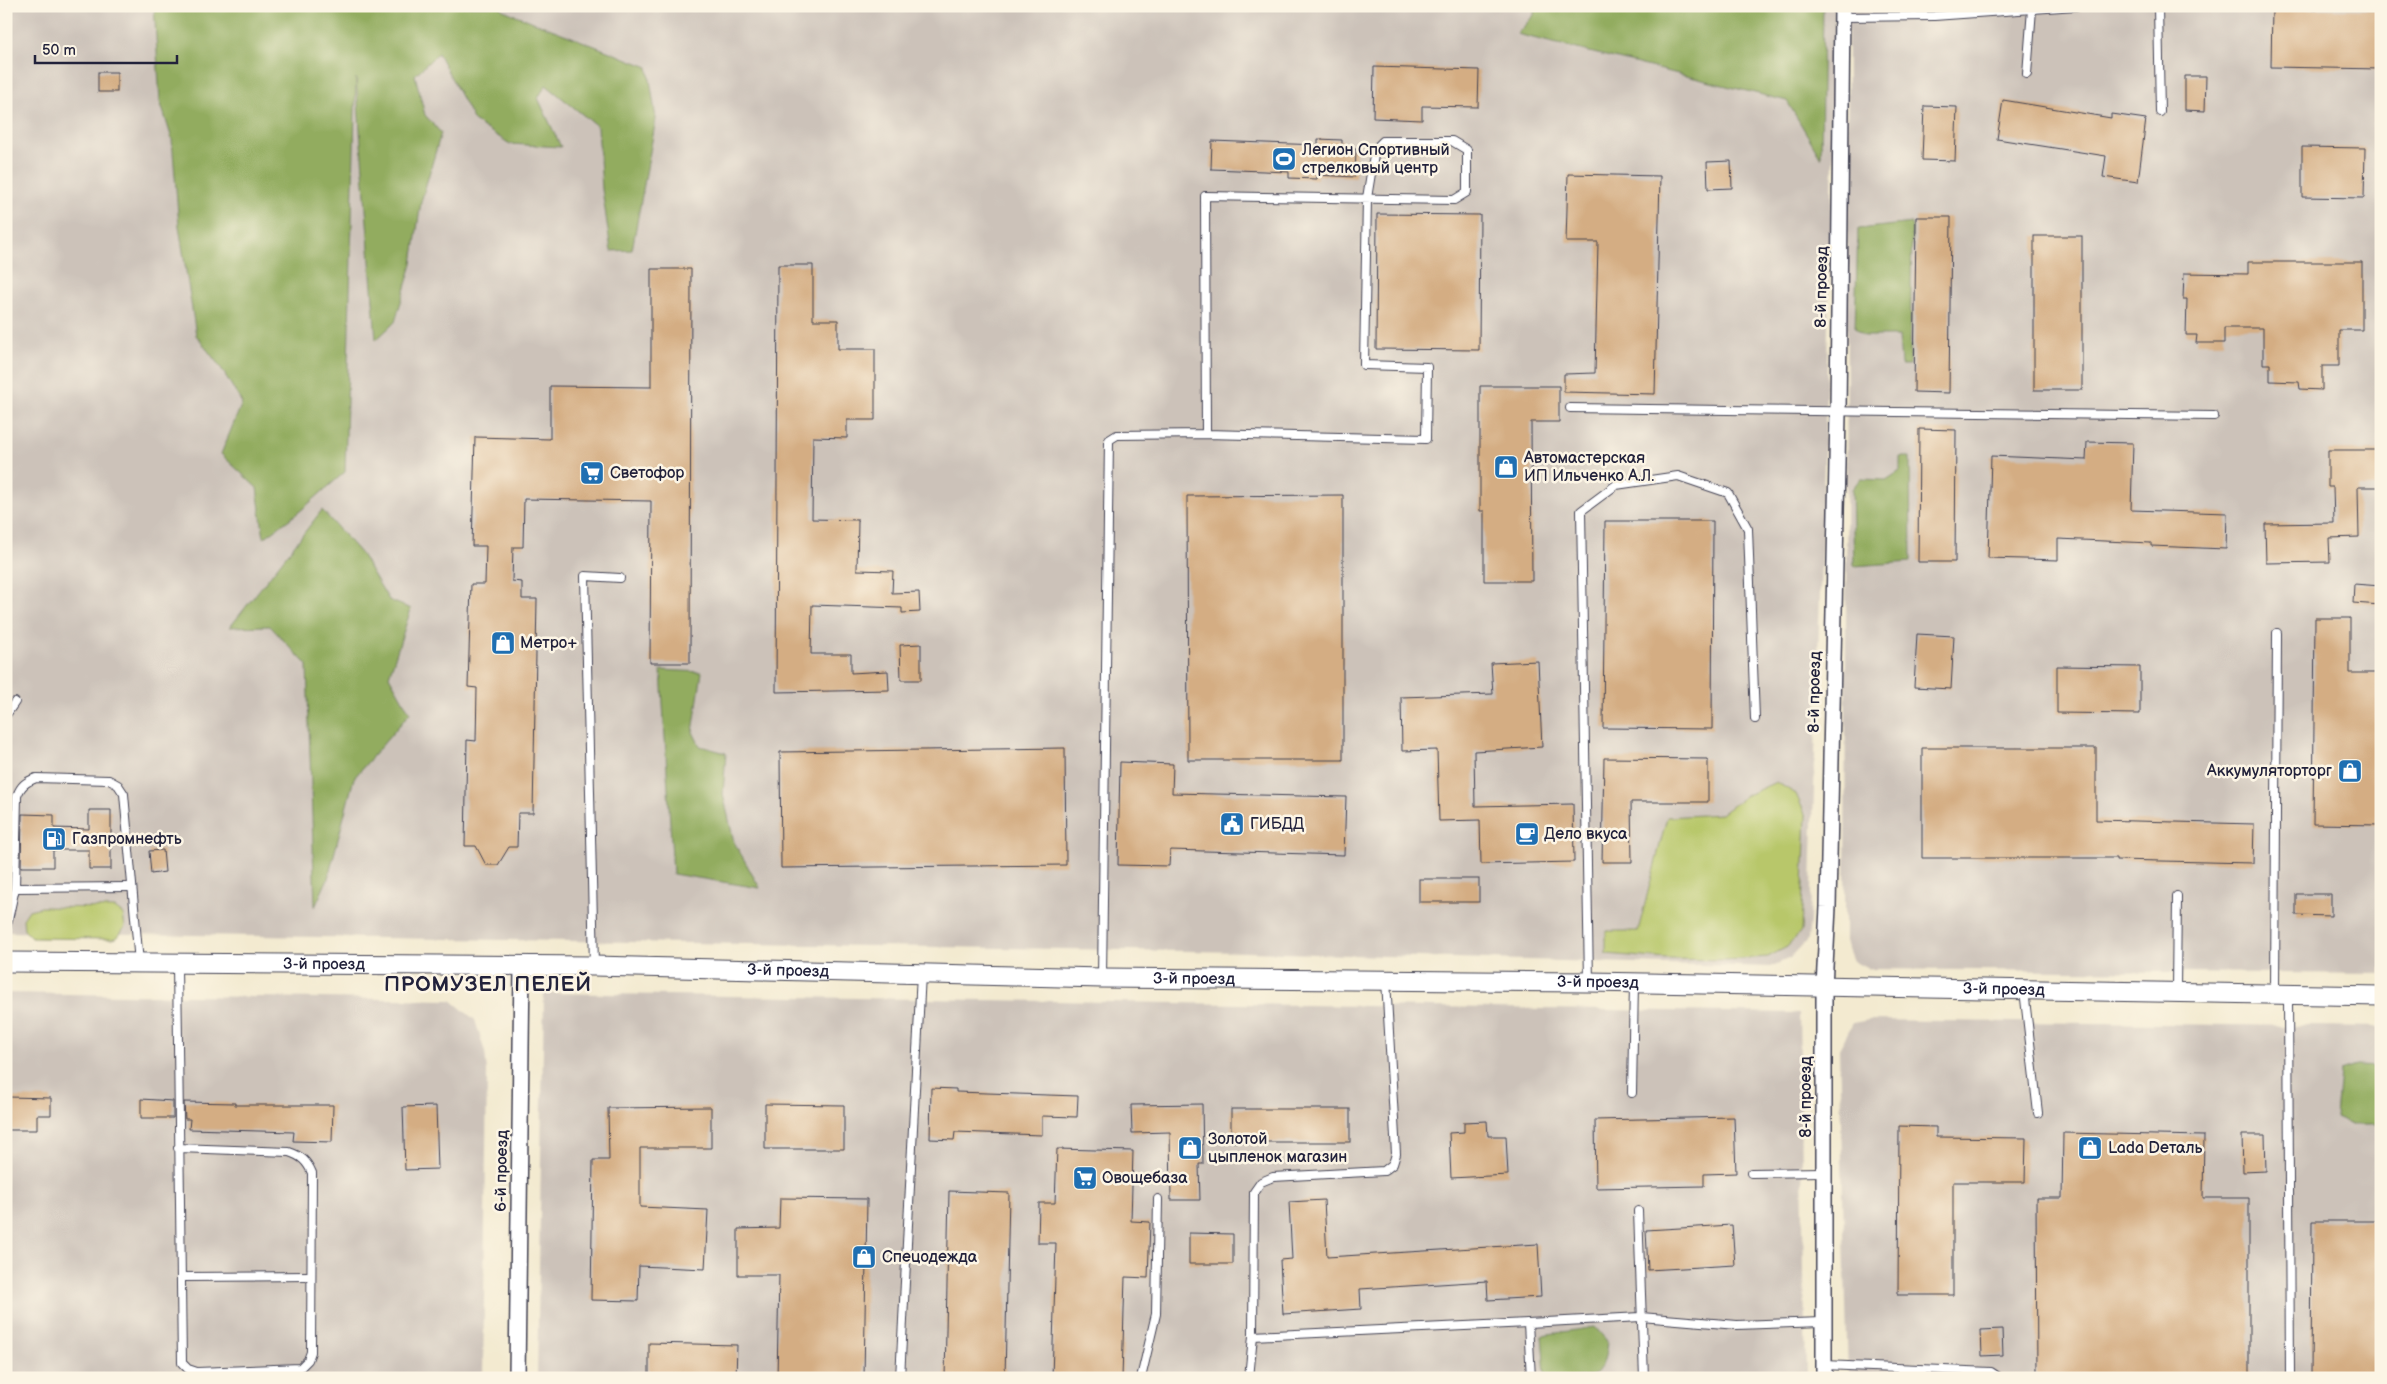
<svg xmlns="http://www.w3.org/2000/svg" width="2387" height="1384" viewBox="0 0 2387 1384" font-family="'Balsamiq Sans',sans-serif">
<style>
.industrial{fill:#ccc2b9}
.green{fill:#b8c76a;stroke:#6d7452}
.forest{fill:#92ac5e;stroke:#5a674c}
.building{fill:#d4ad83}
.lines{fill:none;stroke-linecap:round;stroke-linejoin:round}
.service-casing{stroke:#414051;stroke-width:10}
.minor-casing{stroke:#414051;stroke-width:18}
.tertiary-casing{stroke:#414051;stroke-width:21}
.service{stroke:#fff;stroke-width:8}
.minor{stroke:#fff;stroke-width:15}
.tertiary{stroke:#fff;stroke-width:19}
.labels{text-anchor:middle;dominant-baseline:central;stroke-width:5;stroke-linejoin:round;paint-order:stroke}
.poi-label{font-size:16px;fill:#22223b;stroke:#fcf5e5;text-anchor:start}
.street-label{font-size:16px;fill:#22223b;stroke:#fcf5e5}
.district-label{font-size:21px;font-weight:bold;letter-spacing:1px;fill:#22223b;stroke:#fcf5e5}
</style>
<rect width="100%" height="100%" fill="#fcf5e5"/>
<filter id="ink" filterUnits="userSpaceOnUse"><feTurbulence type="fractalNoise" baseFrequency=".02" numOctaves="2"/><feDisplacementMap in="SourceGraphic" scale="10" xChannelSelector="R" yChannelSelector="G"/><feConvolveMatrix kernelMatrix="1 2 1 2 8 2 1 2 1" color-interpolation-filters="sRGB"/></filter>
<filter id="wash" filterUnits="userSpaceOnUse"><feTurbulence type="fractalNoise" baseFrequency=".0096" numOctaves="4" result="noise"/><feDisplacementMap in="SourceGraphic" scale="20" xChannelSelector="R" yChannelSelector="G"/><feGaussianBlur stdDeviation="1.12" result="paint"/><feColorMatrix in="noise" values="0 0 0 0 0 0 0 0 0 0 0 0 0 0 0 0 0 1.4 0 .05"/><feComposite in="paint" operator="in"/></filter>
<g filter="url(#wash)">
<rect width="100%" height="100%" fill="#f3ead0"/>
<g class="industrial">
<polygon points="6,6 1835,6 1834,131 1810,920 1808,939 1790,958 1770,967 1247,952 6,932"/>
<polygon points="1848,6 2381,6 2381,974 1868,969 1853,961 1845,941"/>
<polygon points="6,993 451,1000 475,1020 485,1052 487,1072 483,1378 6,1378"/>
<polygon points="544,993 1799,1013 1806,1378 537,1378"/>
<polygon points="1869,1020 2381,1027 2381,1378 1848,1378 1839,1049 1853,1023"/>
</g>
<g class="green">
<polygon points="1776,782 1796,794 1806,816 1801,931 1787,947 1768,957 1726,960 1667,959 1606,954 1606,931 1638,931 1667,817 1721,814 1745,796"/>
<polygon points="41,907 115,908 123,914 125,927 118,937 112,939 32,938 24,930 23,919 29,910"/>
</g>
<g class="forest">
<polygon points="154,6 500,6 503,10 648,67 656,119 632,250 611,251 602,189 598,127 546,85 538,98 561,147 510,144 474,121 438,53 415,75 425,115 441,133 421,202 412,264 395,322 376,340 356,78 345,472 299,512 264,538 257,488 221,454 242,403 221,368 196,335 179,226 172,139 160,101"/>
<polygon points="1535,6 1823,6 1821,158 1787,101 1517,34 1534,15"/>
<polygon points="1912,223 1910,365 1901,365 1899,336 1865,336 1855,328 1858,229"/>
<polygon points="1900,457 1910,457 1911,562 1854,566 1852,489 1860,479 1886,480 1900,471"/>
<polygon points="322,510 361,554 389,600 411,609 389,676 410,713 354,778 328,878 315,907 307,665 270,626 230,627"/>
<polygon points="661,670 702,672 693,732 700,746 726,753 723,794 734,842 760,888 673,874"/>
<polygon points="2356,1066 2381,1067 2381,1125 2352,1125 2336,1118 2340,1071"/>
<path d="M1595,1327L1607,1341C1604,1384 1588,1378 1550,1378L1545,1375L1542,1335Z"/>
</g>
<g id="blocks">
<g class="building">
<polygon points="2272,8 2381,10 2381,69 2271,67"/>
<polygon points="1374,67 1479,70 1478,107 1422,106 1422,120 1373,118"/>
<rect x="98" y="72" width="19" height="20"/>
<polygon points="2185,76 2206,76 2205,111 2185,110"/>
<polygon points="2003,100 2111,118 2111,114 2146,119 2138,182 2103,177 2106,156 1997,139"/>
<polygon points="1924,106 1957,107 1955,161 1922,160"/>
<polygon points="1318,139 1342,140 1342,149 1356,149 1355,177 1317,175 1317,179 1289,178 1289,172 1211,169 1212,141 1318,145"/>
<polygon points="2302,147 2365,148 2364,198 2302,197"/>
<polygon points="1731,161 1732,188 1708,189 1707,162"/>
<polygon points="1568,174 1660,176 1655,394 1564,392 1564,374 1595,373 1598,242 1566,242"/>
<polygon points="1377,214 1480,215 1479,350 1376,349"/>
<polygon points="1916,217 1951,217 1949,393 1914,392"/>
<rect x="2034" y="236" width="48" height="154"/>
<polygon points="2248,262 2362,262 2362,330 2339,330 2339,366 2322,366 2322,390 2300,389 2299,382 2270,381 2270,364 2263,364 2263,328 2224,328 2224,343 2196,343 2197,335 2186,335 2187,299 2183,299 2184,273 2248,274"/>
<polygon points="778,265 813,265 813,320 838,320 838,349 875,349 875,420 847,420 847,438 813,437 812,519 858,520 857,570 893,571 892,593 919,592 920,612 902,613 902,608 812,605 811,654 851,654 851,673 888,671 889,690 776,692"/>
<polygon points="651,269 691,269 690,663 650,663 651,501 524,499 523,547 513,547 512,581 522,582 522,599 537,599 533,813 518,813 517,847 509,847 498,865 486,865 476,846 465,846 467,740 476,741 477,688 468,687 471,584 485,584 486,546 472,546 475,437 550,439 550,386 651,387"/>
<polygon points="1480,386 1559,386 1559,422 1531,422 1532,581 1484,581 1484,511 1480,511"/>
<polygon points="1919,429 1956,430 1955,562 1918,562"/>
<polygon points="2087,442 2133,443 2131,510 2227,513 2226,549 2151,546 2151,543 2058,539 2058,560 1988,558 1991,456 2086,460"/>
<polygon points="2328,450 2381,450 2381,487 2358,487 2359,537 2329,538 2330,562 2266,563 2265,524 2334,523 2333,487 2328,487"/>
<polygon points="1343,495 1343,760 1188,760 1187,496"/>
<polygon points="1605,521 1713,521 1712,729 1603,728"/>
<polygon points="2354,584 2381,586 2381,605 2353,603"/>
<polygon points="2315,618 2350,618 2350,673 2381,673 2381,825 2313,824"/>
<polygon points="1917,634 1954,636 1951,689 1914,687"/>
<polygon points="921,644 921,680 901,680 900,645"/>
<polygon points="1538,661 1542,747 1474,751 1475,806 1573,804 1574,862 1481,864 1480,820 1439,821 1437,750 1402,751 1401,697 1493,694 1491,663"/>
<polygon points="2057,666 2140,667 2140,714 2057,713"/>
<polygon points="1065,748 1066,865 781,868 780,752"/>
<polygon points="1922,748 2096,748 2096,820 2254,824 2253,863 2116,860 2116,858 1922,858"/>
<polygon points="1604,758 1708,759 1708,802 1631,802 1632,862 1602,862"/>
<polygon points="1120,762 1173,764 1172,793 1346,797 1344,855 1170,850 1169,866 1118,865"/>
<polygon points="89,810 111,810 111,869 89,869 89,850 53,850 53,867 21,867 22,814 54,815 54,828 89,829"/>
<polygon points="163,850 165,872 151,874 149,851"/>
<rect x="1419" y="879" width="60" height="23"/>
<polygon points="2296,894 2331,894 2331,916 2296,915"/>
<polygon points="931,1088 956,1089 956,1092 1078,1096 1077,1117 1042,1116 1042,1135 955,1132 954,1140 930,1139"/>
<polygon points="8,1097 51,1098 51,1115 37,1115 37,1130 7,1130"/>
<polygon points="141,1099 173,1101 173,1118 141,1118"/>
<polygon points="184,1102 235,1103 235,1105 333,1105 332,1142 293,1141 294,1132 189,1129 190,1119 185,1119"/>
<polygon points="765,1104 844,1105 844,1149 765,1149"/>
<polygon points="1202,1104 1203,1164 1199,1164 1200,1200 1171,1200 1170,1132 1132,1133 1131,1105"/>
<polygon points="436,1106 438,1169 405,1170 403,1107"/>
<polygon points="711,1107 711,1148 640,1148 640,1207 708,1210 705,1269 639,1266 638,1301 591,1300 593,1160 609,1160 608,1108"/>
<rect x="1231" y="1109" width="119" height="33"/>
<polygon points="1734,1117 1736,1173 1704,1174 1704,1186 1596,1188 1595,1120"/>
<polygon points="1487,1121 1488,1136 1506,1136 1508,1175 1451,1178 1449,1133 1464,1132 1464,1122"/>
<polygon points="1899,1126 1936,1127 1936,1137 2026,1138 2025,1182 1953,1182 1953,1295 1898,1295"/>
<polygon points="2063,1133 2204,1136 2203,1198 2249,1198 2249,1378 2037,1378 2036,1198 2062,1198"/>
<polygon points="2242,1135 2265,1135 2266,1171 2243,1172"/>
<polygon points="1057,1149 1133,1151 1131,1221 1150,1222 1148,1278 1125,1277 1122,1378 1052,1378 1056,1243 1038,1243 1039,1203 1055,1203"/>
<polygon points="949,1191 1009,1193 1005,1378 945,1378"/>
<polygon points="780,1198 867,1199 864,1378 777,1378 779,1275 738,1275 738,1229 779,1228"/>
<polygon points="1324,1200 1327,1257 1538,1244 1541,1297 1488,1300 1487,1281 1360,1289 1361,1309 1283,1314 1280,1260 1292,1259 1289,1202"/>
<polygon points="2312,1221 2381,1221 2381,1378 2311,1378"/>
<polygon points="1732,1225 1735,1265 1648,1270 1646,1230"/>
<polygon points="1189,1233 1233,1234 1233,1264 1189,1264"/>
<polygon points="2002,1329 2003,1355 1982,1356 1981,1330"/>
<polygon points="649,1343 737,1345 736,1378 649,1378"/>
</g>
</g>
</g>
<g filter="url(#ink)">
<use href="#blocks" fill-opacity="0" stroke="#414051" stroke-width="1"/>
<g class="lines">
<defs>
<g id="service">
<polyline points="2158,6 2160,112"/>
<polyline points="1842,17 1934,16 2076,6"/>
<polyline points="2027,74 2032,9"/>
<polyline points="1570,408 2214,416"/>
<polyline points="6,715 15,702"/>
<polyline points="15,888 132,887"/>
<path d="M6,929L15,888L17,796C21,785 26,782 36,778L109,780L118,785L124,794L139,963"/>
<path d="M177,964L182,1363L188,1369L197,1372L300,1368L308,1360L311,1352L312,1173C307,1161 301,1156 289,1152L178,1148"/>
<polyline points="594,966 585,576 620,578"/>
<polyline points="1102,978 1109,440 1117,435 1206,434 1426,439 1427,367 1364,365 1367,198 1375,149 1383,141 1452,141 1467,150 1467,192 1454,200 1205,196 1206,434"/>
<polyline points="1589,982 1581,511 1616,485 1678,476 1728,493 1748,529 1755,719"/>
<polyline points="2024,990 2038,1113"/>
<polyline points="2176,991 2177,896"/>
<polyline points="2275,994 2277,633"/>
<polyline points="2288,994 2290,1378"/>
<polyline points="1632,1093 1634,983"/>
<polyline points="1751,1173 1823,1172"/>
<polyline points="1638,1211 1644,1378"/>
<polyline points="182,1277 311,1276"/>
<polyline points="1253,1336 1528,1323"/>
<polyline points="1824,1365 1991,1372 2000,1378"/>
<polyline points="900,1378 921,974"/>
<polyline points="1141,1378 1156,1314 1158,1199"/>
<polyline points="1249,1378 1253,1336 1254,1192 1261,1182 1273,1177 1384,1171 1393,1164 1396,1154 1386,980"/>
<polyline points="1531,1378 1528,1323 1641,1317 1737,1325 1823,1322"/>
</g>
<g id="minor">
<polyline points="517,1378 522,965"/>
<polyline points="1824,1378 1824,987 1828,907 1838,413 1842,6"/>
</g>
<g id="tertiary">
<path id="s1" d="M6,962L594,966L1102,978L1589,982L2381,996"/>
</g>
</defs>
<use href="#service" class="service-casing"/>
<use href="#minor" class="minor-casing"/>
<use href="#tertiary" class="tertiary-casing"/>
<use href="#service" class="service"/>
<use href="#minor" class="minor"/>
<use href="#tertiary" class="tertiary"/>
</g>
</g>
<defs>
<symbol id="stadium-square" viewBox="-11 -11 22 22"><rect x="-9" y="-9" width="18" height="18" rx="4" fill="#1f6fb2" stroke="#fcf5e5"/><path d="M0-5a6.5 5 0 1 0 0 10a6.5 5 0 1 0 0-10ZM-3.5-1.8h7v3.6h-7Z" fill="#fff"/></symbol>
<symbol id="shop-square" viewBox="-11 -11 22 22"><rect x="-9" y="-9" width="18" height="18" rx="4" fill="#1f6fb2" stroke="#fcf5e5"/><path d="M-5-2.5h2.3a2.7 3.5 0 0 1 5.4 0H5L5.5 6h-11ZM-1.5-2.5h3a1.5 2.3 0 0 0-3 0Z" fill="#fff"/></symbol>
<symbol id="supermarket-square" viewBox="-11 -11 22 22"><rect x="-9" y="-9" width="18" height="18" rx="4" fill="#1f6fb2" stroke="#fcf5e5"/><path d="M-6-5.5h2.5l.6 2H6L4.5 2H-2.5L-4.4-4H-6ZM-1.5 3.2a1.3 1.3 0 1 0 .1 0ZM3 3.2a1.3 1.3 0 1 0 .1 0Z" fill="#fff"/></symbol>
<symbol id="civic-square" viewBox="-11 -11 22 22"><rect x="-9" y="-9" width="18" height="18" rx="4" fill="#1f6fb2" stroke="#fcf5e5"/><path d="M-.6-6.5H3V-4.5H.6V-3L4-1V1h2V6H-6V1h2V-1L-.6-3ZM-1.2 2.5V6h2.4V2.5Z" fill="#fff"/></symbol>
<symbol id="cafe-square" viewBox="-11 -11 22 22"><rect x="-9" y="-9" width="18" height="18" rx="4" fill="#1f6fb2" stroke="#fcf5e5"/><path d="M-5.5-4.5H6V0H3Q3 3.5 0 3.5H-2.5Q-5.5 3.5-5.5 0ZM3-3.2v2h1.7v-2ZM-6 4.5H4V6H-6Z" fill="#fff"/></symbol>
<symbol id="fuel-square" viewBox="-11 -11 22 22"><rect x="-9" y="-9" width="18" height="18" rx="4" fill="#1f6fb2" stroke="#fcf5e5"/><path d="M-5.5-6h7V0h2V4h1.3V-2.5L3-4.5l.8-.8L6-3V5H2.5V1h-1V6h-7ZM-4.2-4.7v3.2H.2V-4.7Z" fill="#fff"/></symbol>
</defs>
<g fill-rule="evenodd">
<use href="#stadium-square" x="1270" y="145" width="28" height="28"/>
<use href="#shop-square" x="1492" y="453" width="28" height="28"/>
<use href="#supermarket-square" x="578" y="459" width="28" height="28"/>
<use href="#shop-square" x="489" y="629" width="28" height="28"/>
<use href="#shop-square" x="2336" y="757" width="28" height="28"/>
<use href="#civic-square" x="1218" y="810" width="28" height="28"/>
<use href="#cafe-square" x="1513" y="820" width="28" height="28"/>
<use href="#fuel-square" x="40" y="825" width="28" height="28"/>
<use href="#shop-square" x="1176" y="1134" width="28" height="28"/>
<use href="#shop-square" x="2076" y="1134" width="28" height="28"/>
<use href="#supermarket-square" x="1071" y="1164" width="28" height="28"/>
<use href="#shop-square" x="850" y="1243" width="28" height="28"/>
</g>
<g class="labels">
<g class="poi-label">
<text x="1302" y="150">Легион Спортивный<tspan x="1302" dy="18">стрелковый центр</tspan></text>
<text x="1524" y="458">Автомастерская<tspan x="1524" dy="18">ИП Ильченко А.Л.</tspan></text>
<text x="610" y="473">Светофор</text>
<text x="520" y="643">Метро+</text>
<text x="2332" y="771" text-anchor="end">Аккумуляторторг</text>
<text x="1250" y="824">ГИБДД</text>
<text x="1544" y="834">Дело вкуса</text>
<text x="72" y="839">Газпромнефть</text>
<text x="1208" y="1139">Золотой<tspan x="1208" dy="18">цыпленок магазин</tspan></text>
<text x="2108" y="1148">Lada Dеталь</text>
<text x="1102" y="1178">Овощебаза</text>
<text x="882" y="1257">Спецодежда</text>
</g>
<g class="street-label">
<text transform="translate(1822 287) rotate(-89)">8-й проезд</text>
<text transform="translate(1815 692) rotate(-89)">8-й проезд</text>
<text stroke="none"><textPath href="#s1" startOffset="318">3-й проезд</textPath></text>
<text stroke="none"><textPath href="#s1" startOffset="782">3-й проезд</textPath></text>
<text stroke="none"><textPath href="#s1" startOffset="1188">3-й проезд</textPath></text>
<text stroke="none"><textPath href="#s1" startOffset="1592">3-й проезд</textPath></text>
<text stroke="none"><textPath href="#s1" startOffset="1998">3-й проезд</textPath></text>
<text transform="translate(1806 1097) rotate(-90)">8-й проезд</text>
<text transform="translate(502 1171) rotate(-89)">6-й проезд</text>
</g>
<g class="district-label">
<text x="488" y="984">ПРОМУЗЕЛ ПЕЛЕЙ</text>
</g>
</g>
<rect width="2387" height="1384" fill="none" stroke="#fcf5e5" stroke-width="25"/>
<path d="M35 55v8h142v-8" fill="none" stroke="#22223b" stroke-width="2.5"/>
<text x="42" y="55" font-size="15" fill="#22223b" stroke="#fcf5e5" stroke-width="4" paint-order="stroke">50 m</text>
</svg>
